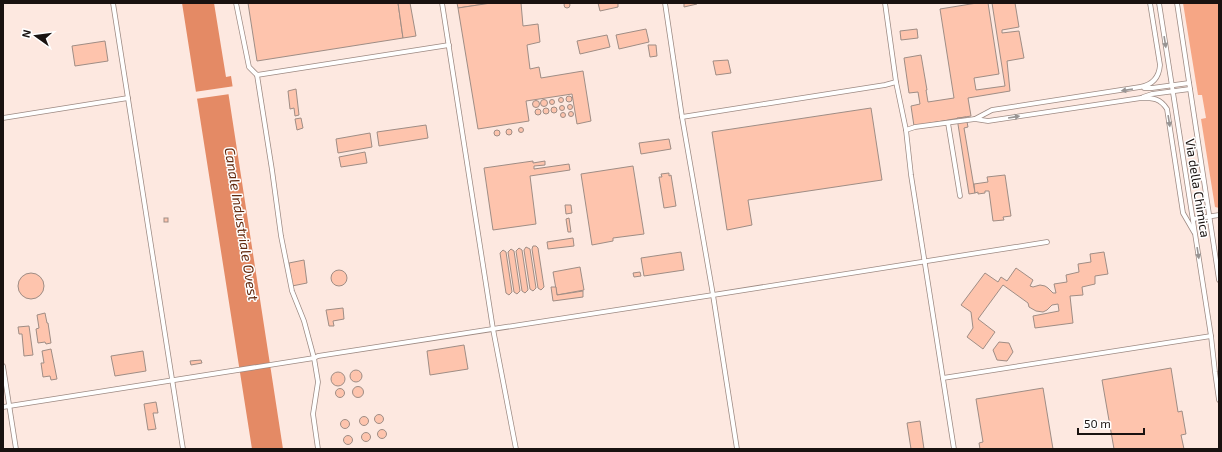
<svg xmlns="http://www.w3.org/2000/svg" width="1222" height="452" viewBox="0 0 1222 452" font-family="'Exo 2',sans-serif">
<style>
.green{fill:#f6a685}
.water{fill:#e48a65}
.pier{fill:#fde8e0}
.building{fill:#fec4ad;stroke:#9f8d85}
.lines{fill:none;stroke-linecap:round;stroke-linejoin:round}
.lane-casing{stroke:#9d8a83;stroke-width:5.5}
.lane{stroke:#fff;stroke-width:4}
.oneway{fill:#989493}
.labels{text-anchor:middle;dominant-baseline:central;stroke-width:3;stroke-linejoin:round;paint-order:stroke}
.street-label{font-size:13px;fill:#191210;stroke:#fff}
.water-label{font-size:14px;font-style:italic;fill:#61280d;stroke:#fff}
</style>
<rect width="100%" height="100%" fill="#fde8e0"/>
<polygon class="green" points="1183,3 1219,3 1219,208 1215,207 1201,119 1206,118 1202,95 1198,95"/>
<polygon class="water" points="182,3 214,3 226,77 231,76 233,89 228,91 283,449 252,449"/>
<polygon class="pier" points="235,86 235,90 230,92 230,94 195,99 194,92"/>
<g class="building">
<circle cx="567" cy="5" r="3"/>
<polygon points="248,3 398,3 403,38 257,61"/>
<polygon points="398,3 410,3 416,36 403,38"/>
<polygon points="457,3 485,3 485,4 458,8"/>
<polygon points="491,3 521,3 523,26 538,24 540,42 527,45 530,69 539,67 541,78 583,71 591,121 577,124 572,94 526,101 529,121 478,129 458,8"/>
<polygon points="598,3 618,3 618,7 600,11"/>
<polygon points="684,3 697,3 697,4 684,7"/>
<polygon points="977,3 988,3 999,74 974,78 976,90 1005,86 992,3 1015,3 1019,27 1002,30 1002,33 1019,31 1024,58 1007,61 1010,91 968,98 971,116 914,126 911,106 920,104 918,92 909,93 904,58 921,55 927,90 926,90 928,102 954,98 940,9"/>
<polygon points="646,29 649,42 619,49 616,35"/>
<polygon points="917,29 918,38 901,40 900,31"/>
<polygon points="607,35 610,47 580,54 577,41"/>
<polygon points="105,41 108,61 75,66 72,46"/>
<polygon points="648,45 656,45 657,56 650,57"/>
<polygon points="728,60 731,73 716,75 713,61"/>
<polygon points="296,89 299,115 295,116 294,108 290,109 288,91"/>
<circle cx="569" cy="99" r="3"/>
<circle cx="561" cy="100" r="2.5"/>
<circle cx="552" cy="102" r="2.5"/>
<circle cx="544" cy="103" r="3.5"/>
<circle cx="536" cy="104" r="3.5"/>
<circle cx="570" cy="107" r="2.5"/>
<circle cx="562" cy="108" r="2.5"/>
<circle cx="554" cy="110" r="3"/>
<polygon points="871,108 882,180 748,200 752,225 727,230 712,132"/>
<circle cx="546" cy="111" r="3"/>
<circle cx="538" cy="112" r="3"/>
<circle cx="571" cy="114" r="2.5"/>
<circle cx="563" cy="115" r="2.5"/>
<polygon points="966,117 968,127 964,128 975,193 969,194 957,118"/>
<polygon points="301,118 303,128 297,130 295,119"/>
<polygon points="426,125 428,138 379,146 377,132"/>
<circle cx="521" cy="130" r="2.5"/>
<circle cx="509" cy="132" r="3"/>
<circle cx="497" cy="133" r="3"/>
<polygon points="370,133 372,147 338,153 336,139"/>
<polygon points="669,139 671,149 641,154 639,143"/>
<polygon points="365,152 367,163 341,167 339,157"/>
<polygon points="533,161 533,163 545,161 545,165 534,166 534,169 569,164 570,170 530,176 536,224 493,230 484,168"/>
<polygon points="633,166 644,234 613,238 613,241 592,245 581,174"/>
<polygon points="669,173 669,176 671,175 676,206 664,208 659,177 662,177 661,174"/>
<polygon points="1005,175 1011,216 1003,217 1004,220 993,221 989,191 985,191 985,193 978,194 978,192 975,193 974,184 988,182 987,177"/>
<polygon points="565,205 571,205 572,213 566,214"/>
<rect x="164" y="218" width="4" height="4"/>
<polygon points="569,218 571,232 568,232 566,219"/>
<polygon points="573,238 574,246 548,249 547,242"/>
<polygon points="533,246 536,246 538,248 544,287 541,290 538,288 532,249"/>
<polygon points="526,247 530,249 536,288 533,291 530,289 524,250"/>
<polygon points="519,248 522,250 528,290 525,293 522,291 516,251"/>
<polygon points="511,249 514,251 520,291 517,294 514,292 508,252"/>
<polygon points="503,250 506,252 512,292 509,295 506,293 500,253"/>
<polygon points="681,252 684,270 644,276 641,258"/>
<polygon points="1104,252 1108,274 1095,276 1095,284 1082,287 1083,295 1070,296 1073,323 1035,328 1033,316 1059,311 1058,304 1052,305 1047,310 1043,312 1036,311 1029,307 1028,303 1003,285 978,319 995,332 983,349 967,337 973,328 971,312 961,305 985,273 998,282 1001,277 1007,281 1016,268 1033,280 1030,286 1033,287 1040,285 1045,286 1048,288 1053,293 1056,293 1054,284 1067,282 1066,275 1079,272 1078,264 1091,262 1090,254"/>
<polygon points="304,260 307,283 292,286 289,263"/>
<polygon points="580,267 584,290 557,295 553,272"/>
<circle cx="339" cy="278" r="8"/>
<polygon points="640,272 641,276 634,277 633,273"/>
<circle cx="31" cy="286" r="13"/>
<polygon points="551,287 556,287 557,295 583,291 583,297 553,301"/>
<polygon points="343,308 344,319 333,321 334,326 329,326 326,310"/>
<polygon points="45,313 47,323 48,323 51,343 46,344 45,342 38,343 36,329 39,328 37,315"/>
<polygon points="29,326 33,355 24,356 22,334 19,334 18,327"/>
<polygon points="999,342 1009,343 1013,352 1007,361 997,360 993,350"/>
<polygon points="464,345 468,369 430,375 427,351"/>
<polygon points="51,349 57,379 51,380 50,376 43,377 41,363 44,363 42,351"/>
<polygon points="143,351 146,371 115,376 111,356"/>
<polygon points="201,360 202,363 191,365 190,361"/>
<polygon points="1171,368 1178,412 1182,411 1186,434 1181,435 1184,449 1114,449 1102,380"/>
<circle cx="356" cy="376" r="6"/>
<circle cx="338" cy="379" r="7"/>
<circle cx="358" cy="392" r="5.5"/>
<polygon points="1043,388 1053,449 980,449 979,443 983,442 976,399"/>
<circle cx="340" cy="393" r="4.5"/>
<polygon points="156,402 158,413 153,413 156,429 148,430 144,404"/>
<circle cx="379" cy="419" r="4.5"/>
<circle cx="364" cy="421" r="4.5"/>
<circle cx="345" cy="424" r="4.5"/>
<polygon points="920,421 924,449 911,449 907,423"/>
<circle cx="382" cy="434" r="4.5"/>
<circle cx="366" cy="437" r="4.5"/>
<circle cx="348" cy="440" r="4.5"/>
</g>
<g class="lines">
<defs>
<g id="lane">
<polyline points="113,3 183,449"/>
<polyline points="236,3 249,67 257,75 449,45"/>
<polyline points="442,3 493,329 516,449"/>
<polyline points="665,3 682,117 713,295 737,449"/>
<polyline points="885,3 896,82 906,130 911,175 954,449"/>
<polyline points="1159,3 1211,336 1215,372 1219,400"/>
<polyline points="1177,3 1219,280"/>
<polyline points="257,75 272,170 281,236 292,291 304,321 314,358 318,382 313,414 318,449"/>
<polyline points="1144,88 1152,88 1189,83"/>
<polyline points="1143,97 1152,94 1190,89"/>
<polyline points="682,117 885,85 896,82"/>
<polyline points="3,118 128,98"/>
<path d="M975,119L992,110L1140,87C1152,85 1159,78 1160,65L1150,3"/>
<polyline points="948,123 960,196"/>
<path d="M906,130L915,127L975,119L988,121L1141,98C1153,98 1160,98 1167,109L1183,213L1194,232"/>
<polyline points="1193,219 1219,215"/>
<polyline points="3,366 16,449"/>
<polyline points="943,378 1211,336"/>
<polyline points="3,407 314,358 318,356 713,295 1047,242"/>
</g>
</defs>
<use href="#lane" class="lane-casing"/>
<use href="#lane" class="lane"/>
</g>
<defs><path id="oneway-solid" d="M-6-.8H1V-3.2L6.5 0L1 3.2V.8H-6Z"/></defs>
<g class="oneway">
<use href="#oneway-solid" transform="translate(1165 42) rotate(81)"/>
<use href="#oneway-solid" transform="translate(1127 90) rotate(171)"/>
<use href="#oneway-solid" transform="translate(1014 117) rotate(-9)"/>
<use href="#oneway-solid" transform="translate(1169 121) rotate(81)"/>
<use href="#oneway-solid" transform="translate(1198 253) rotate(81)"/>
</g>
<g class="labels">
<g class="street-label">
<text transform="translate(1198 188) rotate(81)">Via della Chimica</text>
</g>
<g class="water-label">
<text transform="translate(242 224) rotate(81)">Canale Industriale Ovest</text>
</g>
</g>
<rect width="1222" height="452" fill="none" stroke="#191210" stroke-width="8"/>
<g transform="translate(36 36) rotate(284)" stroke="#ffffff" stroke-width="3" paint-order="stroke">
<path d="M0-3L7 15L0 10L-7 15Z" fill="#191210"/>
<text y="-6" font-size="11" font-weight="bold" text-anchor="middle" fill="#191210">N</text>
</g>
<path d="M1078 428v6h66v-6" fill="none" stroke="#191210" stroke-width="2"/>
<text x="1084" y="428" font-size="12" fill="#191210" stroke="#ffffff" stroke-width="3" paint-order="stroke">50 m</text>
</svg>
